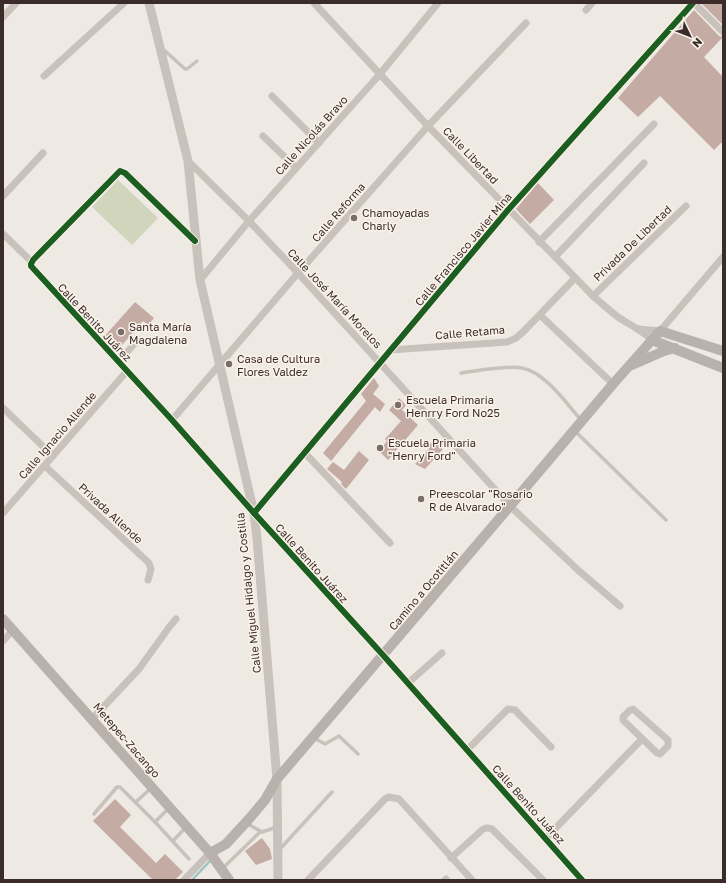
<svg xmlns="http://www.w3.org/2000/svg" width="726" height="883" viewBox="0 0 726 883" font-family="'Golos Text',sans-serif">
<style>
.green{fill:#d1d5bc}
.lines{fill:none;stroke-linecap:round;stroke-linejoin:round}
.stream{stroke:#9dc4c1;stroke-width:2.5}
.building{fill:#c4aba4}
.service{stroke:#c9c1bb;stroke-width:3.5}
.minor{stroke:#c9c1bb;stroke-width:7}
.tertiary{stroke:#c9c1bb;stroke-width:9}
.secondary{stroke:#b9b1ac;stroke-width:10}
.cycleway-casing{stroke:#fbf3eb;stroke-width:8}
.cycleway{stroke:#1b5e20;stroke-width:6}
.poi-dot{fill:#796f6a;stroke:#fbf3eb;stroke-width:1.5}
.labels{text-anchor:middle;dominant-baseline:central;stroke-width:3;stroke-linejoin:round;paint-order:stroke}
.street-label{font-size:11px;fill:#3a2d29;stroke:#fbf3eb}
.poi-label{font-size:11px;fill:#3a2d29;stroke:#fbf3eb;text-anchor:start}
</style>
<rect width="100%" height="100%" fill="#efe9e3"/>
<polygon class="green" points="118,180 158,218 132,245 92,207"/>
<g class="lines">
<polyline class="stream" points="192,880 210,861"/>
</g>
<g class="building">
<polygon points="701,3 723,3 723,25"/>
<polygon points="694,10 719,36 723,37 704,57 723,77 723,141 714,150 660,96 638,117 618,98"/>
<polygon points="538,183 554,200 530,224 516,209"/>
<polygon points="135,302 154,318 148,325 143,321 116,352 103,338"/>
<polygon points="374,378 379,386 373,394 385,404 380,412 375,407 331,461 323,453 366,401 361,394"/>
<polygon points="399,398 406,405 402,410 418,425 388,460 379,451 387,441 385,439 401,421 389,410"/>
<polygon points="433,441 443,449 425,469 415,464 429,449 427,447"/>
<polygon points="359,451 369,460 346,489 341,484 342,482 327,469 333,462 344,470"/>
<polygon points="115,799 131,815 120,827 156,863 165,854 183,872 175,880 153,880 93,821"/>
<polygon points="262,838 270,849 272,859 256,865 245,851"/>
</g>
<g class="lines">
<g class="service">
<polyline points="164,50 185,69 187,69 197,61"/>
<path d="M461,373C477,371 508,365 522,368C545,372 567,404 581,420"/>
<polyline points="575,431 666,520"/>
<polyline points="314,738 325,744 339,736 358,754"/>
<polyline points="136,802 151,788"/>
<polyline points="94,814 117,787 120,787 155,822 189,859"/>
<polyline points="155,822 169,808"/>
<polyline points="246,823 262,832 277,827"/>
<polyline points="173,841 186,827"/>
<polyline points="280,849 332,792"/>
<polyline points="222,869 260,832"/>
</g>
<g class="minor">
<path d="M314,3L428,126L593,296C601,303 609,310 618,317C630,325 641,330 652,340"/>
<polyline points="694,3 723,32"/>
<polyline points="586,10 592,3"/>
<polyline points="3,17 16,3"/>
<polyline points="44,76 124,3"/>
<polyline points="272,96 319,143"/>
<polyline points="263,136 296,168"/>
<polyline points="188,161 249,221 298,273 510,506 578,570 620,606"/>
<polyline points="3,196 43,153"/>
<polyline points="3,234 32,262"/>
<polyline points="195,241 125,173 120,171 33,260 31,264 31,266 172,420 254,513 383,655 582,880"/>
<polyline points="539,242 654,124"/>
<polyline points="555,257 644,163"/>
<polyline points="200,280 249,221 380,74 438,3"/>
<polyline points="593,296 686,206"/>
<polyline points="540,315 613,384"/>
<polyline points="639,329 660,331 723,257"/>
<polyline points="390,350 507,342 516,338 523,332 575,278"/>
<polyline points="118,362 137,341"/>
<polyline points="3,408 53,456"/>
<polyline points="172,420 298,273 428,126 526,23"/>
<polyline points="304,452 390,543"/>
<polyline points="45,466 149,563 151,569 148,580"/>
<polyline points="3,513 127,371"/>
<polyline points="254,513 508,210 693,3"/>
<polyline points="3,641 13,630"/>
<polyline points="408,683 442,653"/>
<polygon points="633,709 668,740 668,746 660,754 657,753 623,720 623,717 630,710"/>
<polyline points="92,719 139,669 170,626 176,619"/>
<polyline points="467,750 508,709 515,710 551,747"/>
<polyline points="546,838 642,739"/>
<path d="M451,858L482,830C486,827 488,828 492,829L543,880"/>
<polyline points="184,880 210,853"/>
<polyline points="308,880 385,799 389,797 399,799 472,880"/>
<polyline points="445,880 446,879"/>
</g>
<polyline class="tertiary" points="149,3 188,161 200,280 254,513 257,538 277,779 278,880"/>
<g class="secondary">
<polyline points="652,340 723,368"/>
<polyline points="632,365 664,351 675,348"/>
<polyline points="3,619 210,853 229,880"/>
<polyline points="210,853 226,844 249,819 265,800 277,779 510,506 613,384 660,331 723,351"/>
</g>
<defs>
<g id="cycleway">
<polyline points="195,241 125,173 120,171 33,260 31,264 31,266 172,420 254,513 383,655 582,880"/>
<polyline points="254,513 508,210 693,3"/>
</g>
</defs>
<use href="#cycleway" class="cycleway-casing"/>
<use href="#cycleway" class="cycleway"/>
</g>
<g class="poi-dot">
<circle cx="354" cy="218" r="4"/>
<circle cx="121" cy="332" r="4"/>
<circle cx="229" cy="364" r="4"/>
<circle cx="398" cy="405" r="4"/>
<circle cx="380" cy="448" r="4"/>
<circle cx="421" cy="499" r="4"/>
</g>
<g class="labels">
<g class="street-label">
<text transform="translate(311 135) rotate(-48)">Calle Nicolás Bravo</text>
<text transform="translate(471 155) rotate(46)">Calle Libertad</text>
<text transform="translate(338 212) rotate(-49)">Calle Reforma</text>
<text transform="translate(632 243) rotate(-44)">Privada De Libertad</text>
<text transform="translate(463 249) rotate(-50)">Calle Francisco Javier Mina</text>
<text transform="translate(335 298) rotate(47)">Calle José María Morelos</text>
<text transform="translate(95 322) rotate(47)">Calle Benito Juárez</text>
<text transform="translate(470 332) rotate(-5)">Calle Retama</text>
<text transform="translate(57 435) rotate(-49)">Calle Ignacio Allende</text>
<text transform="translate(111 513) rotate(43)">Privada Allende</text>
<text transform="translate(312 563) rotate(48)">Calle Benito Juárez</text>
<text transform="translate(423 590) rotate(-50)">Camino a Ocotitlán</text>
<text transform="translate(248 593) rotate(-96)">Calle Miguel Hidalgo y Costilla</text>
<text transform="translate(127 740) rotate(49)">Metepec-Zacango</text>
<text transform="translate(529 804) rotate(48)">Calle Benito Juárez</text>
</g>
<g class="poi-label">
<text x="362" y="212">Chamoyadas<tspan x="362" dy="13">Charly</tspan></text>
<text x="129" y="326">Santa María<tspan x="129" dy="13">Magdalena</tspan></text>
<text x="237" y="358">Casa de Cultura<tspan x="237" dy="13">Flores Valdez</tspan></text>
<text x="406" y="399">Escuela Primaria<tspan x="406" dy="13">Henrry Ford No25</tspan></text>
<text x="388" y="442">Escuela Primaria<tspan x="388" dy="13">"Henry Ford"</tspan></text>
<text x="429" y="493">Preescolar "Rosario<tspan x="429" dy="13">R de Alvarado"</tspan></text>
</g>
</g>
<rect width="726" height="883" fill="none" stroke="#3a2d29" stroke-width="8"/>
<g transform="translate(690 36) rotate(133)" stroke="#fbf3eb" stroke-width="3" paint-order="stroke">
<path d="M0-3L7 15L0 10L-7 15Z" fill="#3a2d29"/>
<text y="-6" font-size="11" font-weight="bold" text-anchor="middle" fill="#3a2d29">N</text>
</g>
</svg>
